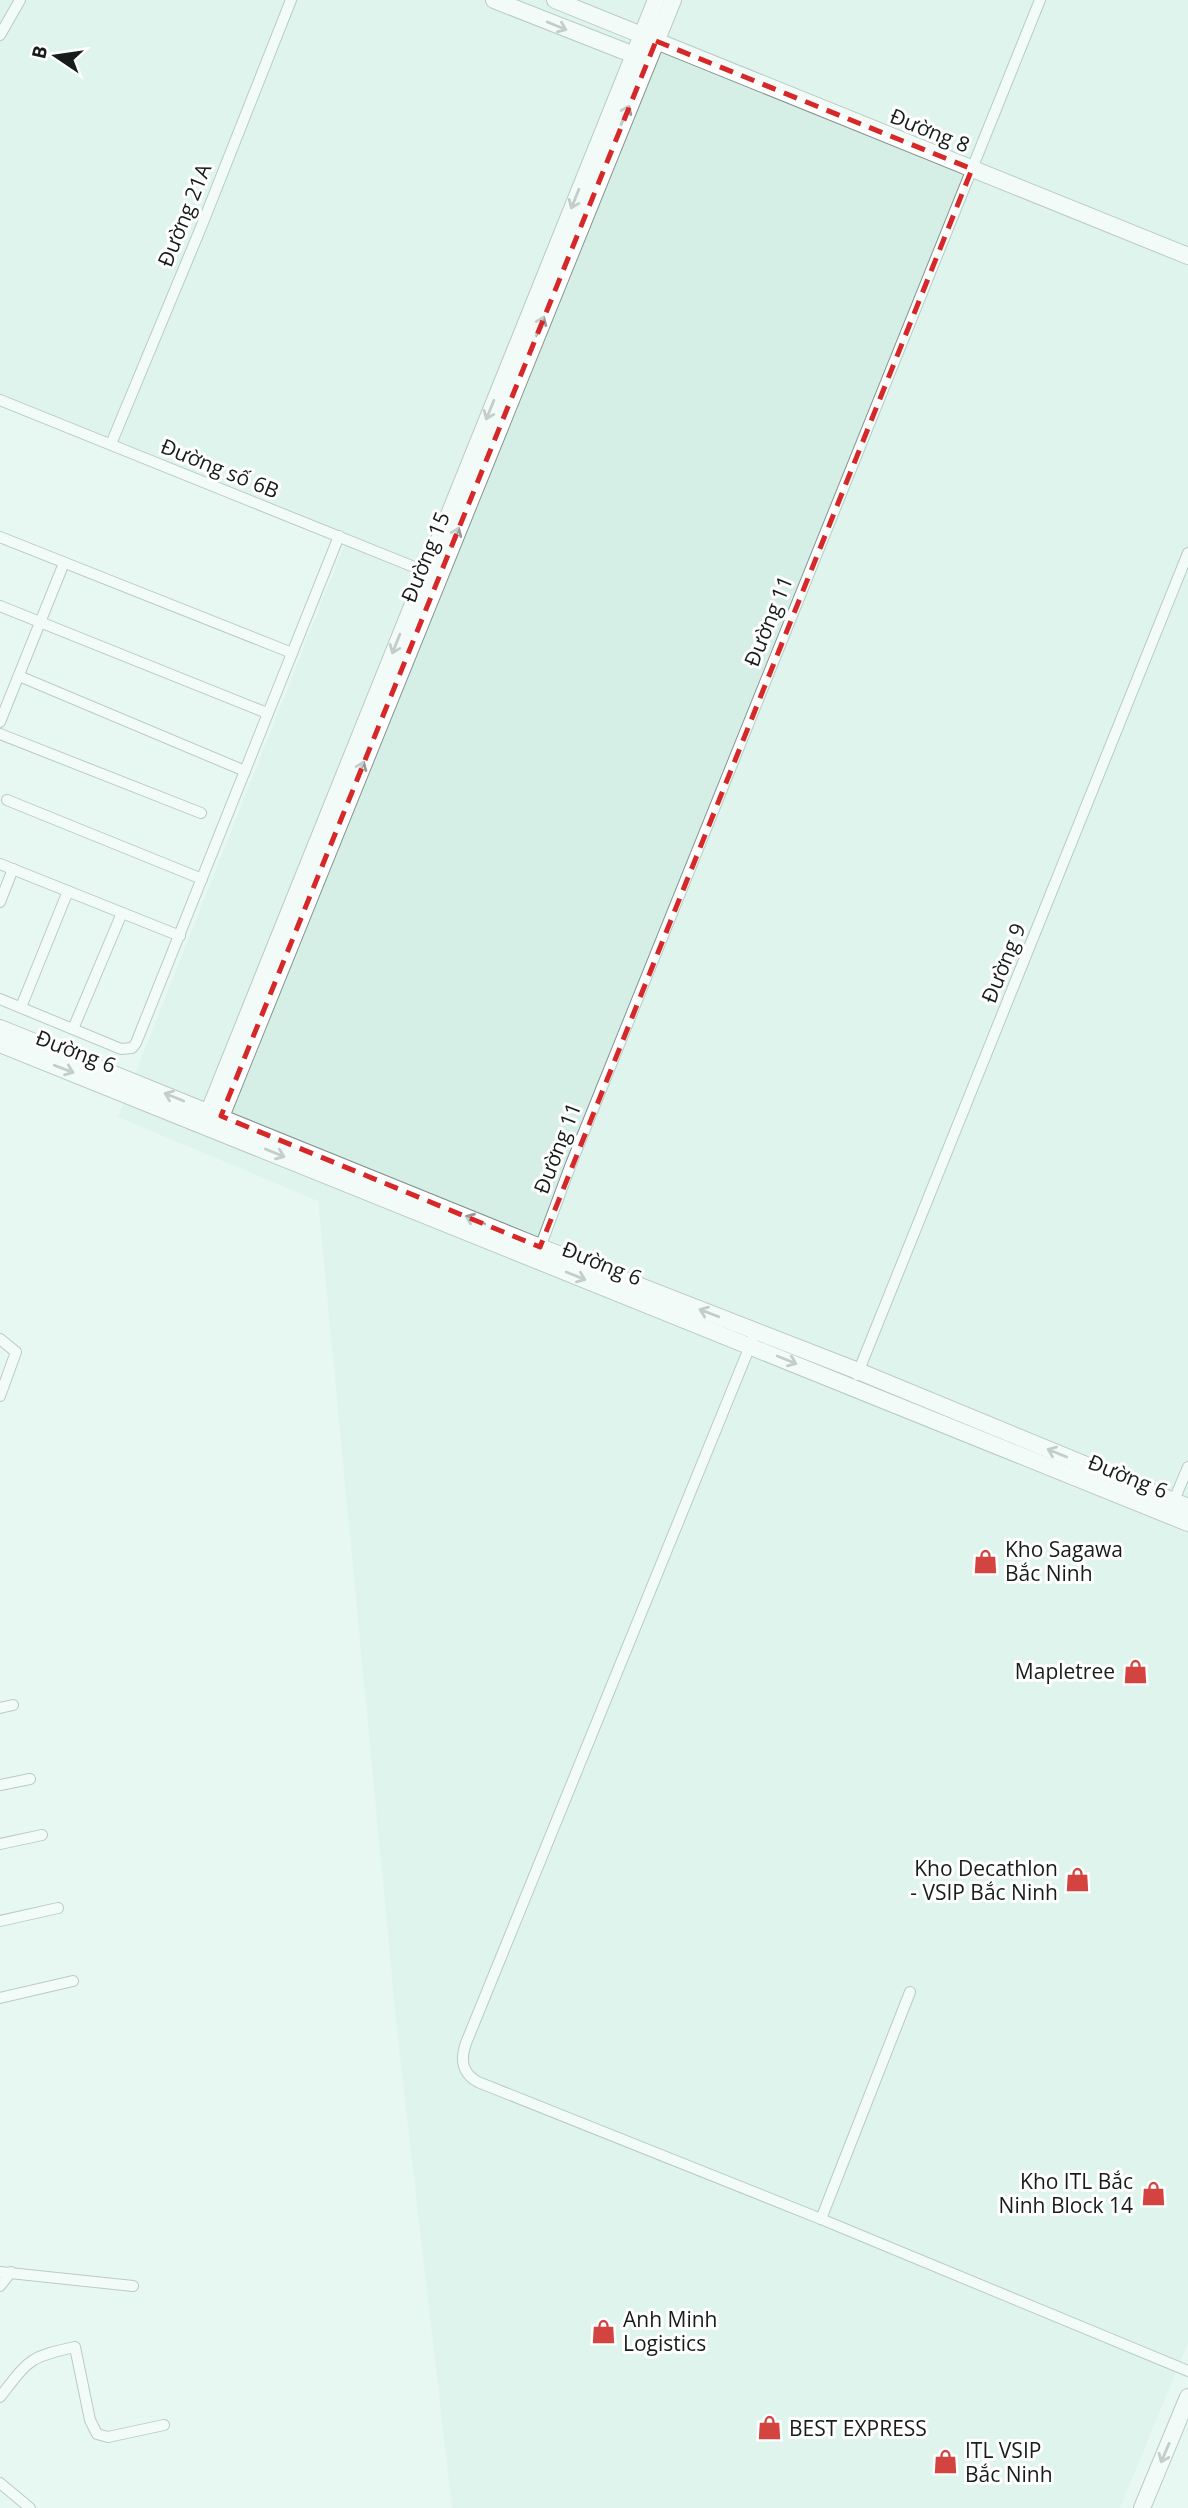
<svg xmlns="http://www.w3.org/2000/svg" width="1188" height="2508" viewBox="0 0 1188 2508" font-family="'Open Sans',sans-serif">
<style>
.built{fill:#d5efe7}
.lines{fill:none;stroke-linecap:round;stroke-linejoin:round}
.street-casing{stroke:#84948f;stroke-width:12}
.secondary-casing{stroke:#84948f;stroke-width:18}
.street{stroke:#fff;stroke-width:10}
.secondary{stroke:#fff;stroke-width:16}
.oneway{stroke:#979998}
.marked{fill:none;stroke:#d62828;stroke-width:5;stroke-dasharray:14 9;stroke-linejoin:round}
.labels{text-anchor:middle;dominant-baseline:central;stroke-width:6;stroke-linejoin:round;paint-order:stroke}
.street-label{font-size:21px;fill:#171d1b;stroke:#fff}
.poi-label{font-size:21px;fill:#171d1b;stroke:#fff;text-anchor:start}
</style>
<rect width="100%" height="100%" fill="#e7f8f3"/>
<polygon class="built" points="0,0 1188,0 1188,2343 1120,2508 452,2508 398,2040 318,1201 118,1117 347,538 0,397"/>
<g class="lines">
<defs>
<g id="street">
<polyline points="0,35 20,0"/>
<polyline points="0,400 429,573"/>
<polyline points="111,444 202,225 291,0"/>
<polyline points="0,537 292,653"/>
<polyline points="0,606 267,713"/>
<polyline points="19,676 245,771"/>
<polyline points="0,722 64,563"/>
<polyline points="0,734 201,813"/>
<polyline points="7,800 202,879"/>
<polyline points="0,864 180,936"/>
<polyline points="0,902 13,869"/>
<polyline points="0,999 121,1049 132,1048 136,1043 339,536"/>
<polyline points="21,1007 68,891"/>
<polyline points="73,1029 122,913"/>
<polyline points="538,1253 571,1164 1040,0"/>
<polyline points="0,1339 16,1352 0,1396"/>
<path d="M752,1341L466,2043C460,2060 462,2073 478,2082L821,2219"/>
<polyline points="857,1375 1188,553"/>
<polyline points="1172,1505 1188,1467"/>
<polyline points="0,1708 13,1705"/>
<polyline points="0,1785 30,1779"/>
<polyline points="0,1844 42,1835"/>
<polyline points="0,1921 58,1908"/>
<polyline points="910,1992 821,2219 1188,2371"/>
<polyline points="0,1998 73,1981"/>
<polyline points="0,2272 133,2286"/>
<polyline points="0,2286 11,2272"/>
<path d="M0,2397C29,2360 28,2357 75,2347L90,2420L97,2434L108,2437L164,2425"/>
<polyline points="0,2483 30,2508"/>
</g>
<g id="secondary">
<polyline points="494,0 634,55 642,50"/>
<polyline points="555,0 1188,256"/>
<polyline points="0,1028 540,1247 858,1371 1188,1507"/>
<polyline points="0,1044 1188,1523"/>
<polyline points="205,1121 656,0"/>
<polyline points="218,1124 673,0"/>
<polyline points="1142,2508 1188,2397"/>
</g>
</defs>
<use href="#street" class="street-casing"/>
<use href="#secondary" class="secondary-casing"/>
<use href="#street" class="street"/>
<use href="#secondary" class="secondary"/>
</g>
<defs><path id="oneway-shaft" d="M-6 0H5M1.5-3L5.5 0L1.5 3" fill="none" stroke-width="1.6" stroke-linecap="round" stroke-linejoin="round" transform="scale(1.75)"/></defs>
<g class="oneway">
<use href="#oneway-shaft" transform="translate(557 26) rotate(22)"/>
<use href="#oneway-shaft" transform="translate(625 115) rotate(-67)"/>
<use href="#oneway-shaft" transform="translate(575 199) rotate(112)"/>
<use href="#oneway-shaft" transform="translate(540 326) rotate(-68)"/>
<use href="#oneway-shaft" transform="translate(490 410) rotate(112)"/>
<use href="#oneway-shaft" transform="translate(455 537) rotate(-68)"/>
<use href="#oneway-shaft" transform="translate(396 644) rotate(112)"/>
<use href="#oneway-shaft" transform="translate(360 771) rotate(-68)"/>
<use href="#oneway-shaft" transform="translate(64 1069) rotate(21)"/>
<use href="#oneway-shaft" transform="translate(174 1097) rotate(-158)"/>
<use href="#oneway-shaft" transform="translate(275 1153) rotate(22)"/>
<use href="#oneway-shaft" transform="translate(475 1220) rotate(-158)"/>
<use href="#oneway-shaft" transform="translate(576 1276) rotate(22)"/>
<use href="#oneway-shaft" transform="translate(709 1313) rotate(-159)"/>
<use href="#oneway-shaft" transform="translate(787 1360) rotate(22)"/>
<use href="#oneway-shaft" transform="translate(1057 1453) rotate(-158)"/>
<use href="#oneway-shaft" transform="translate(1165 2453) rotate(113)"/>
</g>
<path d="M0 0H1188V2508H0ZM656,41L972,169L540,1247L221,1116Z" fill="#e7f8f3" fill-opacity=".55" fill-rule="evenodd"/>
<path class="marked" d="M656,41L972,169L540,1247L221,1116Z"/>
<defs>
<symbol id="shop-bare" viewBox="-9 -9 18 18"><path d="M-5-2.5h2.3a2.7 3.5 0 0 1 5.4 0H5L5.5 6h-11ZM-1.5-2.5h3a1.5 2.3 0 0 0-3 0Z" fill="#d34440" stroke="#fff" stroke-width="2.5" paint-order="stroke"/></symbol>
</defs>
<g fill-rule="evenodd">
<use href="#shop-bare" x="968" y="1544" width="35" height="35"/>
<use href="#shop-bare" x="1118" y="1654" width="35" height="35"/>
<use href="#shop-bare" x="1060" y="1862" width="35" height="35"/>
<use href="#shop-bare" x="1136" y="2176" width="35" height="35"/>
<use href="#shop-bare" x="586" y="2314" width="35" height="35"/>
<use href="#shop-bare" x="752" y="2410" width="35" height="35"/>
<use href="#shop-bare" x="928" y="2444" width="35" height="35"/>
</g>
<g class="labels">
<g class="street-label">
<text transform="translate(930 130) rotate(22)">Đường 8</text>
<text transform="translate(184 215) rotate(-68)">Đường 21A</text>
<text transform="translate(220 468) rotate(22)">Đường số 6B</text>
<text transform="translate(425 557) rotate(-68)">Đường 15</text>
<text transform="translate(768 621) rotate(-68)">Đường 11</text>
<text transform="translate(1003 963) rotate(-68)">Đường 9</text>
<text transform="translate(76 1051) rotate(21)">Đường 6</text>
<text transform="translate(557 1148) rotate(-69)">Đường 11</text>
<text transform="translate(602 1263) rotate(22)">Đường 6</text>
<text transform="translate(1128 1476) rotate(22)">Đường 6</text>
</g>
<g class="poi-label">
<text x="1005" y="1549">Kho Sagawa<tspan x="1005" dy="24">Bắc Ninh</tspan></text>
<text x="1115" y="1671" text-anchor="end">Mapletree</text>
<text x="1058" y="1868" text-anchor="end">Kho Decathlon<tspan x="1058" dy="24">- VSIP Bắc Ninh</tspan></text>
<text x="1133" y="2181" text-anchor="end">Kho ITL Bắc<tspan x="1133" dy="24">Ninh Block 14</tspan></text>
<text x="623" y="2319">Anh Minh<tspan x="623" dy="24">Logistics</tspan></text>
<text x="789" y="2428">BEST EXPRESS</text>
<text x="965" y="2450">ITL VSIP<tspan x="965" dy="24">Bắc Ninh</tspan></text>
</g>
</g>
<g transform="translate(56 56) rotate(283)" stroke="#ffffff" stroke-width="5" paint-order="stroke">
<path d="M0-5L12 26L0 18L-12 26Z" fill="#171d1b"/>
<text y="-10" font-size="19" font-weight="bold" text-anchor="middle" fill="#171d1b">B</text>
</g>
</svg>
